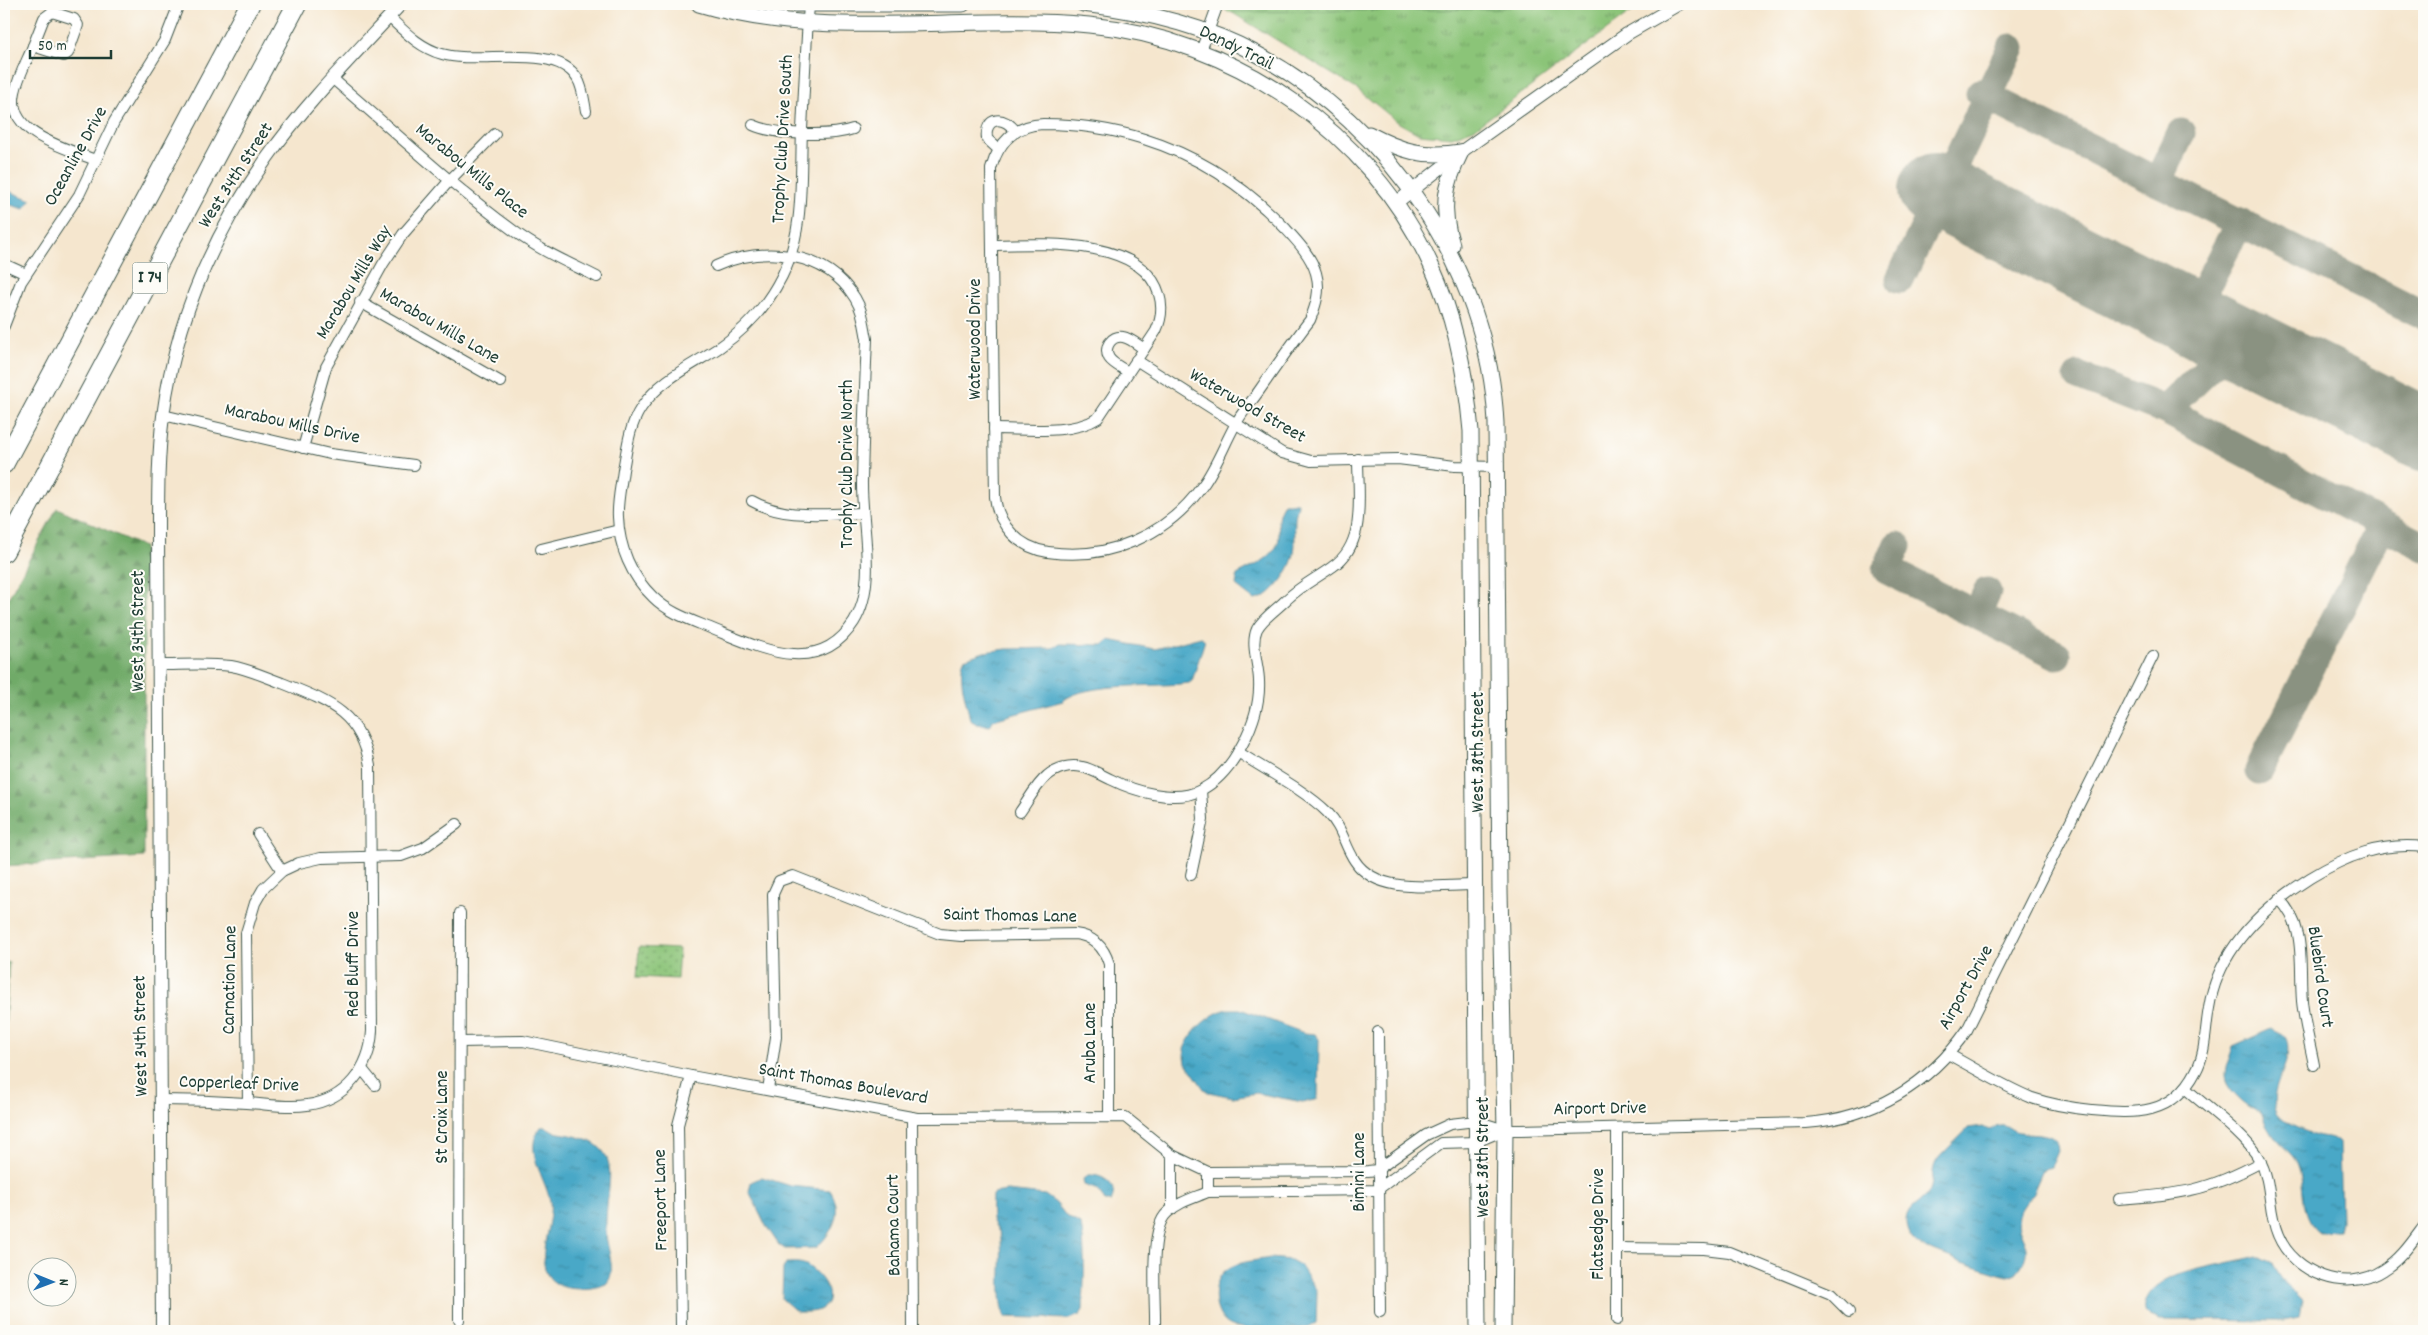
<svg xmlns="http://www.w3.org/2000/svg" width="2428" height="1335" viewBox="0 0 2428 1335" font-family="Dekko,sans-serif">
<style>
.grass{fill:url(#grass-tufts);stroke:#558056}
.forest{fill:url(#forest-firs);stroke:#48744e}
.park{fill:url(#park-dots);stroke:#558056}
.water{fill:url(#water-ripples);stroke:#34727e}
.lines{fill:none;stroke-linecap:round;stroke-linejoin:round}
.taxiway{stroke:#8a9281;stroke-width:29}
.runway{stroke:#8a9281;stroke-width:74}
.minor-casing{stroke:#3f564b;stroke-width:12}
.tertiary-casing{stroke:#3f564b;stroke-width:14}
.secondary-casing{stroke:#3f564b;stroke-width:17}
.motorway-casing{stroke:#3f564b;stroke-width:21}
.minor{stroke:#fff;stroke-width:10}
.tertiary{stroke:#fff;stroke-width:12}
.secondary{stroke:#fff;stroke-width:15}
.motorway{stroke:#fff;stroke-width:19}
.labels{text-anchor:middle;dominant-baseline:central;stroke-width:4;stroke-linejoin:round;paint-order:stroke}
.shield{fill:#fdfcf7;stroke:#62766e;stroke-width:1}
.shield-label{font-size:18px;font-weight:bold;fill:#1f3d34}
.street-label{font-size:19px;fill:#1f3d34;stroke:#fdfcf7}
</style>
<defs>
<pattern id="grass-tufts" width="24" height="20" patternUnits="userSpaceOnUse" patternTransform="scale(1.25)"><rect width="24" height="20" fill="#8bc478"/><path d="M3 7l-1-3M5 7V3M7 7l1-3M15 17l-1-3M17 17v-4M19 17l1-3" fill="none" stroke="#71a063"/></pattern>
<pattern id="forest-firs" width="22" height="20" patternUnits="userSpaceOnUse" patternTransform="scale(1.25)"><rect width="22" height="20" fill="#70aa68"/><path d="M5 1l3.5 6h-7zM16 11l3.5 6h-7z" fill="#5b8c56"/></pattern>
<pattern id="park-dots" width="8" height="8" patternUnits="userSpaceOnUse" patternTransform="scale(1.25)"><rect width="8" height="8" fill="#8bc478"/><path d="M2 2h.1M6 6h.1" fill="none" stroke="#71a063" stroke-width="1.8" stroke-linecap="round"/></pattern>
<pattern id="water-ripples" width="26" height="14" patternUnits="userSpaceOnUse" patternTransform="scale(1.25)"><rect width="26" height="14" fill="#48a8c7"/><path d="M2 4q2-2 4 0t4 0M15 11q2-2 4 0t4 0" fill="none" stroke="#3b8aa2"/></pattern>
</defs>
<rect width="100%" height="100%" fill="#fdfcf7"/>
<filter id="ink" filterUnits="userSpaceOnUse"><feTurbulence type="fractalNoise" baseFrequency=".02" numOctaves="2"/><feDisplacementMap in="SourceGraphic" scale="10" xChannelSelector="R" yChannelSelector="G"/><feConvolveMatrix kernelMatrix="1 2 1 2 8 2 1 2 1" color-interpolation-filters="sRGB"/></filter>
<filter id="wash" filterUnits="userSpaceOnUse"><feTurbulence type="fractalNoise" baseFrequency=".0096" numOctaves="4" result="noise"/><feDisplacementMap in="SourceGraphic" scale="20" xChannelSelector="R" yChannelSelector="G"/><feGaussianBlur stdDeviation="1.12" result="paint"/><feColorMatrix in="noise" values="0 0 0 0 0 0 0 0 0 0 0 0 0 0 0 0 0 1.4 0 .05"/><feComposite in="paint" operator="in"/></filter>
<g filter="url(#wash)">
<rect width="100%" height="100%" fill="#f5e6ce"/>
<polygon class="grass" points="1218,4 1645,4 1627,15 1474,129 1452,137 1419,134 1399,123 1358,90"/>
<g class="forest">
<polygon points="57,508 144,547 144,857 4,866 4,606"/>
<polygon points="4,962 9,962 4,1050"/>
</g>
<g class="park">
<polygon points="1218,4 1506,4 1501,9 1228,12"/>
<polygon points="639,947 679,949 677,979 637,977"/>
</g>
<g class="water">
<polygon points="4,189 31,200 24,209 4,203"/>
<path d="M1284,503H1298C1298,509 1295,513 1295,519C1294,530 1296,543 1294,554C1291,570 1272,599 1254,600L1236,586L1237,575C1251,567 1278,557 1279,537C1279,520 1275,519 1284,503Z"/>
<path d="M1201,637L1205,640L1192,681L1189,683C1158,688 1086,681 1063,701L993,720L990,726L977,724L970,720C967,702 957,677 964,659L984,652L1007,649L1052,648L1060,644L1103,645L1109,640L1155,649Z"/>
<path d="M1226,1009H1240L1304,1033L1315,1034L1319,1039L1318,1097L1316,1100L1302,1102L1256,1093L1233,1097L1208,1092L1204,1089L1186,1063L1184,1049C1191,1031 1208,1015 1226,1009Z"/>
<path d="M2271,1029L2285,1036C2297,1061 2267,1087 2276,1111C2280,1122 2303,1131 2314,1134C2324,1138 2331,1135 2339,1143L2341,1222L2339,1231L2319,1232C2297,1215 2308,1183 2295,1160C2291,1153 2282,1146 2277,1140C2271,1132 2266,1122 2261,1113C2247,1108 2224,1090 2225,1073C2226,1064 2231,1055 2233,1046Z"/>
<path d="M1983,1126L1989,1129C2008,1119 2006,1130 2019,1132C2032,1135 2046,1131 2057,1141L2058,1151L2051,1168L2043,1170C2040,1176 2038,1182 2035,1188C2032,1197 2024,1203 2020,1212C2011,1238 2041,1243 2016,1273L2008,1276C1992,1273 1925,1250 1914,1241C1908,1235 1904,1225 1907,1216C1911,1204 1924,1202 1929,1191C1934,1182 1931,1171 1936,1162C1941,1153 1960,1138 1968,1128Z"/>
<path d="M541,1127C549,1126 552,1132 559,1133C632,1143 604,1180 606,1232C606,1247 618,1272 606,1284C594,1289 574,1291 561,1286C527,1272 554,1227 550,1201C546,1179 522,1149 541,1127Z"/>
<path d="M1088,1175C1103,1174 1120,1185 1111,1202H1105L1098,1190L1084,1185L1083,1179Z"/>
<path d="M762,1177L791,1186L830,1190C844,1212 833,1232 816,1248L785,1249L779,1245L766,1226L749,1191L751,1182Z"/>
<path d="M1007,1191L1045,1195L1056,1203L1067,1217L1081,1224C1086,1253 1084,1281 1083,1310L1080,1315L1069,1319L1005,1317C997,1292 1003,1265 1001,1240C1001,1231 994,1226 992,1219C991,1211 992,1203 992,1195L994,1193Z"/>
<path d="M2257,1256L2271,1263L2280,1278L2303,1300L2300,1318L2284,1321L2160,1320L2146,1314C2140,1300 2156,1284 2169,1278C2196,1268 2228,1263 2257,1256Z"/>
<path d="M1270,1258L1291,1260L1300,1265L1317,1291L1316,1324C1300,1332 1249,1331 1232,1326C1212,1319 1210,1282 1226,1270C1238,1261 1255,1261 1270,1258Z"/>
<path d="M786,1263C793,1263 800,1262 806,1265C819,1272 840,1297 821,1309C815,1313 804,1312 797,1312L782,1299L783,1269Z"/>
</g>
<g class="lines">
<g class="taxiway">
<polyline points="1980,93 2424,315"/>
<polyline points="2158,182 2181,133"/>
<polyline points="1900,279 2011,48"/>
<path d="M2202,294C2201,311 2210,320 2221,333"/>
<polyline points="2161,303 2187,303 2202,294 2240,222"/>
<polyline points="2078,376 2165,410 2424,547"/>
<polyline points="2165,410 2237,341"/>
<polyline points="1897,546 1887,570 1977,615"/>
<polyline points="1987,592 1977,615 2057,655"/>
<polyline points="2259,771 2382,525"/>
</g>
<polyline class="runway" points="1935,190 2424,434"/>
</g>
</g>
<g filter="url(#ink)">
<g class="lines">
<defs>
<g id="minor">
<polygon points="52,12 74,19 78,25 68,53 64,56 33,46 44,18"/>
<path d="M389,17C405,32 420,48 442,54C478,65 555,42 577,78C583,87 584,101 586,111"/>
<path d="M33,46C27,61 18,77 15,92C5,134 67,148 95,160"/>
<polyline points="1201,51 1218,4"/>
<path d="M333,79C393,130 451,185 514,231C539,250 569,263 597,277"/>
<path d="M1043,124C1077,124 1112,129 1144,139C1199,156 1247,188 1286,229C1298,242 1311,256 1316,273C1321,290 1316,305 1310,320C1293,342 1277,365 1261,388C1253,400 1242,412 1235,425C1224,445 1216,467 1203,485C1168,535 1109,561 1048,552C1019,548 998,525 995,497L991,169C998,143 1015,125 1043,124Z"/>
<path d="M753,125C775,135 830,137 853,129"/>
<path d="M998,149L987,139C984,116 1005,115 1016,132"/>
<path d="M993,245C1039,244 1142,237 1159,294C1163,307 1162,318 1156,331L1098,418C1072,435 1025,429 994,429"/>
<polyline points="4,264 26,274"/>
<path d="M716,266C763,245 826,251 855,298C863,311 864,324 867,339C865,386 863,434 862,481C861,524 878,584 854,622C819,677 762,649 715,630C694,621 670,614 653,597C631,576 619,547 618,517C617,502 621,486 623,470C627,449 629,426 641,408C660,379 693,365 720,347C746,329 768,304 782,276C805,230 800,179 802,130C804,88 806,47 809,5"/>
<polyline points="360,302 501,382"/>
<polyline points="4,326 21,282 79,195 114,122 165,40 179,4"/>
<polyline points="1136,360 1282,453 1311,461 1398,459 1455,466 1497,467"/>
<path d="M1128,372C1122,368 1113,364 1109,358C1103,348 1111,335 1123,337C1130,338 1138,345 1144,349"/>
<polyline points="163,415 330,454 414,465"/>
<polyline points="303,448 326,367 383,264 403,234 450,180 495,134"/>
<path d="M752,501C785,520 826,513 863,513"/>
<polyline points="541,549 619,530"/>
<path d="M159,665C182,665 207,663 231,666C249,669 265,677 282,683C327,701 361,712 370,766L372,1031C370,1068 346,1100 307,1105C288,1108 266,1104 246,1103C218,1101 190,1100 161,1100"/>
<path d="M1238,752C1264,769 1306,791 1327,812C1343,828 1344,845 1355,861C1378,896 1437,885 1473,885"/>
<path d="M1020,812C1028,801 1036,785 1047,776C1056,768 1070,764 1082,767C1092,769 1101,775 1110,779C1134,791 1175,804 1201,790C1234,773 1261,718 1259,681C1259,666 1250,644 1257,629C1263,618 1277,609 1286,600C1303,584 1314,580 1332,567C1367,544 1358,496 1358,459"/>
<polyline points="258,834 282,871"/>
<polyline points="1191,875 1203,819 1201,790"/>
<polyline points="2424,895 2424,899"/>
<path d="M2279,899C2307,926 2299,965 2302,1001C2304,1022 2310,1044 2314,1065"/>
<polyline points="1378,1032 1380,1312"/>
<path d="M460,1042L523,1041L691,1076L917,1118L1125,1117L1172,1155L1208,1172L1368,1171L1377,1170L1426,1135L1450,1124L1476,1121L1505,1130H1520L1806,1123C1873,1118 1929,1085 1967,1030L2153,656"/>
<path d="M1948,1054C1976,1069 2003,1086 2032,1098C2052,1105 2071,1108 2092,1110C2135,1114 2173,1116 2196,1071C2206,1053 2205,1029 2209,1008C2218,950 2262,908 2310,878C2346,856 2381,842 2424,847"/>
<polyline points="362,1069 375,1085"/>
<path d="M2185,1088C2206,1107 2246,1135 2259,1159C2273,1183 2267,1210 2278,1235C2294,1274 2347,1294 2383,1270C2401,1259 2412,1242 2424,1226"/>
<path d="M768,1090L776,1037L773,894L779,881L793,876L940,934L961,936L1075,934C1093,936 1104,947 1109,964V1117"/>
<polyline points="248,1103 246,933 255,903 263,889 282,871 299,863 321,858 401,856 423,848 457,824"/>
<polyline points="912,1117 913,1331"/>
<polyline points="1172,1155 1172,1209"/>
<polyline points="1208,1172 1208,1192"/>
<path d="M2119,1199C2179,1194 2206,1192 2261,1162"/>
<polyline points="1617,1248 1704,1249 1729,1252 1831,1294 1849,1312"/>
<polyline points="459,1320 460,913"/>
<polyline points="1617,1320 1617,1128"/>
<polyline points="681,1326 678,1125 691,1076"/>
<path d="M1155,1327C1156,1302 1148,1230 1167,1213C1178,1202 1194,1198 1208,1192L1377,1190L1441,1143L1476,1142L1505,1130"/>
</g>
<g id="tertiary">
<polyline points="1396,203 1465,149 1627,34 1679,4"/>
<path d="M162,1331L158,533C158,494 158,455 163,416C175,323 213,235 267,158C305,104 356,53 401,4"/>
</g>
<g id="secondary">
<path d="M699,4C826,42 959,13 1089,25C1233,38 1372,133 1431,265C1455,317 1466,374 1471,431L1478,1331"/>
<polyline points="795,4 963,4"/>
<path d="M1083,4C1143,11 1203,25 1257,54C1389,125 1489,271 1496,423L1500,890L1505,1130L1503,1331"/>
<path d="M1369,134C1401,151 1424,158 1461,152"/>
<path d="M1452,245C1441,209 1444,186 1461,152"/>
</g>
<g id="motorway">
<polyline points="4,464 250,4"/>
<polyline points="4,552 297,4"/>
</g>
</defs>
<use href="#minor" class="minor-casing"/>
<use href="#tertiary" class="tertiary-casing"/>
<use href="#secondary" class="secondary-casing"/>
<use href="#motorway" class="motorway-casing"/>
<use href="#minor" class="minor"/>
<use href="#tertiary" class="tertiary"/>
<use href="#secondary" class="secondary"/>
<use href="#motorway" class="motorway"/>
</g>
</g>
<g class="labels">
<rect class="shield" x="132.5" y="262.5" width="35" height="31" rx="4"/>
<g class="shield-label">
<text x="150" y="278">I 74</text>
</g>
<g class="street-label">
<text transform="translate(1236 49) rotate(26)">Dandy Trail</text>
<text transform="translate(784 139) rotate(-87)">Trophy Club Drive South</text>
<text transform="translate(77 157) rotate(-61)">Oceanline Drive</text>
<text transform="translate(471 172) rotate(39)">Marabou Mills Place</text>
<text transform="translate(237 176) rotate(-57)">West 34th Street</text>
<text transform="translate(355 283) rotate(-59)">Marabou Mills Way</text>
<text transform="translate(439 327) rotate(30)">Marabou Mills Lane</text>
<text transform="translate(976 339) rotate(-90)">Waterwood Drive</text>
<text transform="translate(1247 407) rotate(30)">Waterwood Street</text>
<text transform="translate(292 425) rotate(12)">Marabou Mills Drive</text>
<text transform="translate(848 464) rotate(-90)">Trophy Club Drive North</text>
<text transform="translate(139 631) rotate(-90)">West 34th Street</text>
<text transform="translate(1479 752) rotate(-90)">West 38th Street</text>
<text transform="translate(1010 917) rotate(1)">Saint Thomas Lane</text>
<text transform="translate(354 964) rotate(-90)">Red Bluff Drive</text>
<text transform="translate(2319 977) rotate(82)">Bluebird Court</text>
<text transform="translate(231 980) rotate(-89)">Carnation Lane</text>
<text transform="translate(1967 988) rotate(-61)">Airport Drive</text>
<text transform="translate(142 1036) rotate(-91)">West 34th Street</text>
<text transform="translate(1091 1043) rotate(-90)">Aruba Lane</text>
<text transform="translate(239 1085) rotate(2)">Copperleaf Drive</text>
<text transform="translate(843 1085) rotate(10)">Saint Thomas Boulevard</text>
<text transform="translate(1600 1110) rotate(-1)">Airport Drive</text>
<text transform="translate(443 1117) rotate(-90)">St Croix Lane</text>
<text transform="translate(1484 1157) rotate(-90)">West 38th Street</text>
<text transform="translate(1360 1172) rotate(-90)">Bimini Lane</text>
<text transform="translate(662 1200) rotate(-91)">Freeport Lane</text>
<text transform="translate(1599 1224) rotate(-90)">Flatsedge Drive</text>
<text transform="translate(895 1225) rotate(-91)">Bahama Court</text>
</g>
</g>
<rect width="2428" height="1335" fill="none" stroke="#fdfcf7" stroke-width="20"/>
<g transform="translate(52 1282) rotate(91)"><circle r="24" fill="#fdfcf7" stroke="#a4b0a9"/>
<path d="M0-4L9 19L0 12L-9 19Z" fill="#1f6fb2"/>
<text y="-8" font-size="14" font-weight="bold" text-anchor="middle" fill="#1f3d34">N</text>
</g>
<path d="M30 50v8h81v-8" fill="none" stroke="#1f3d34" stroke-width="2.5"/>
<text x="38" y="50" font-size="15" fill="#1f3d34" stroke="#fdfcf7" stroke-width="4" paint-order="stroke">50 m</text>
</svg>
